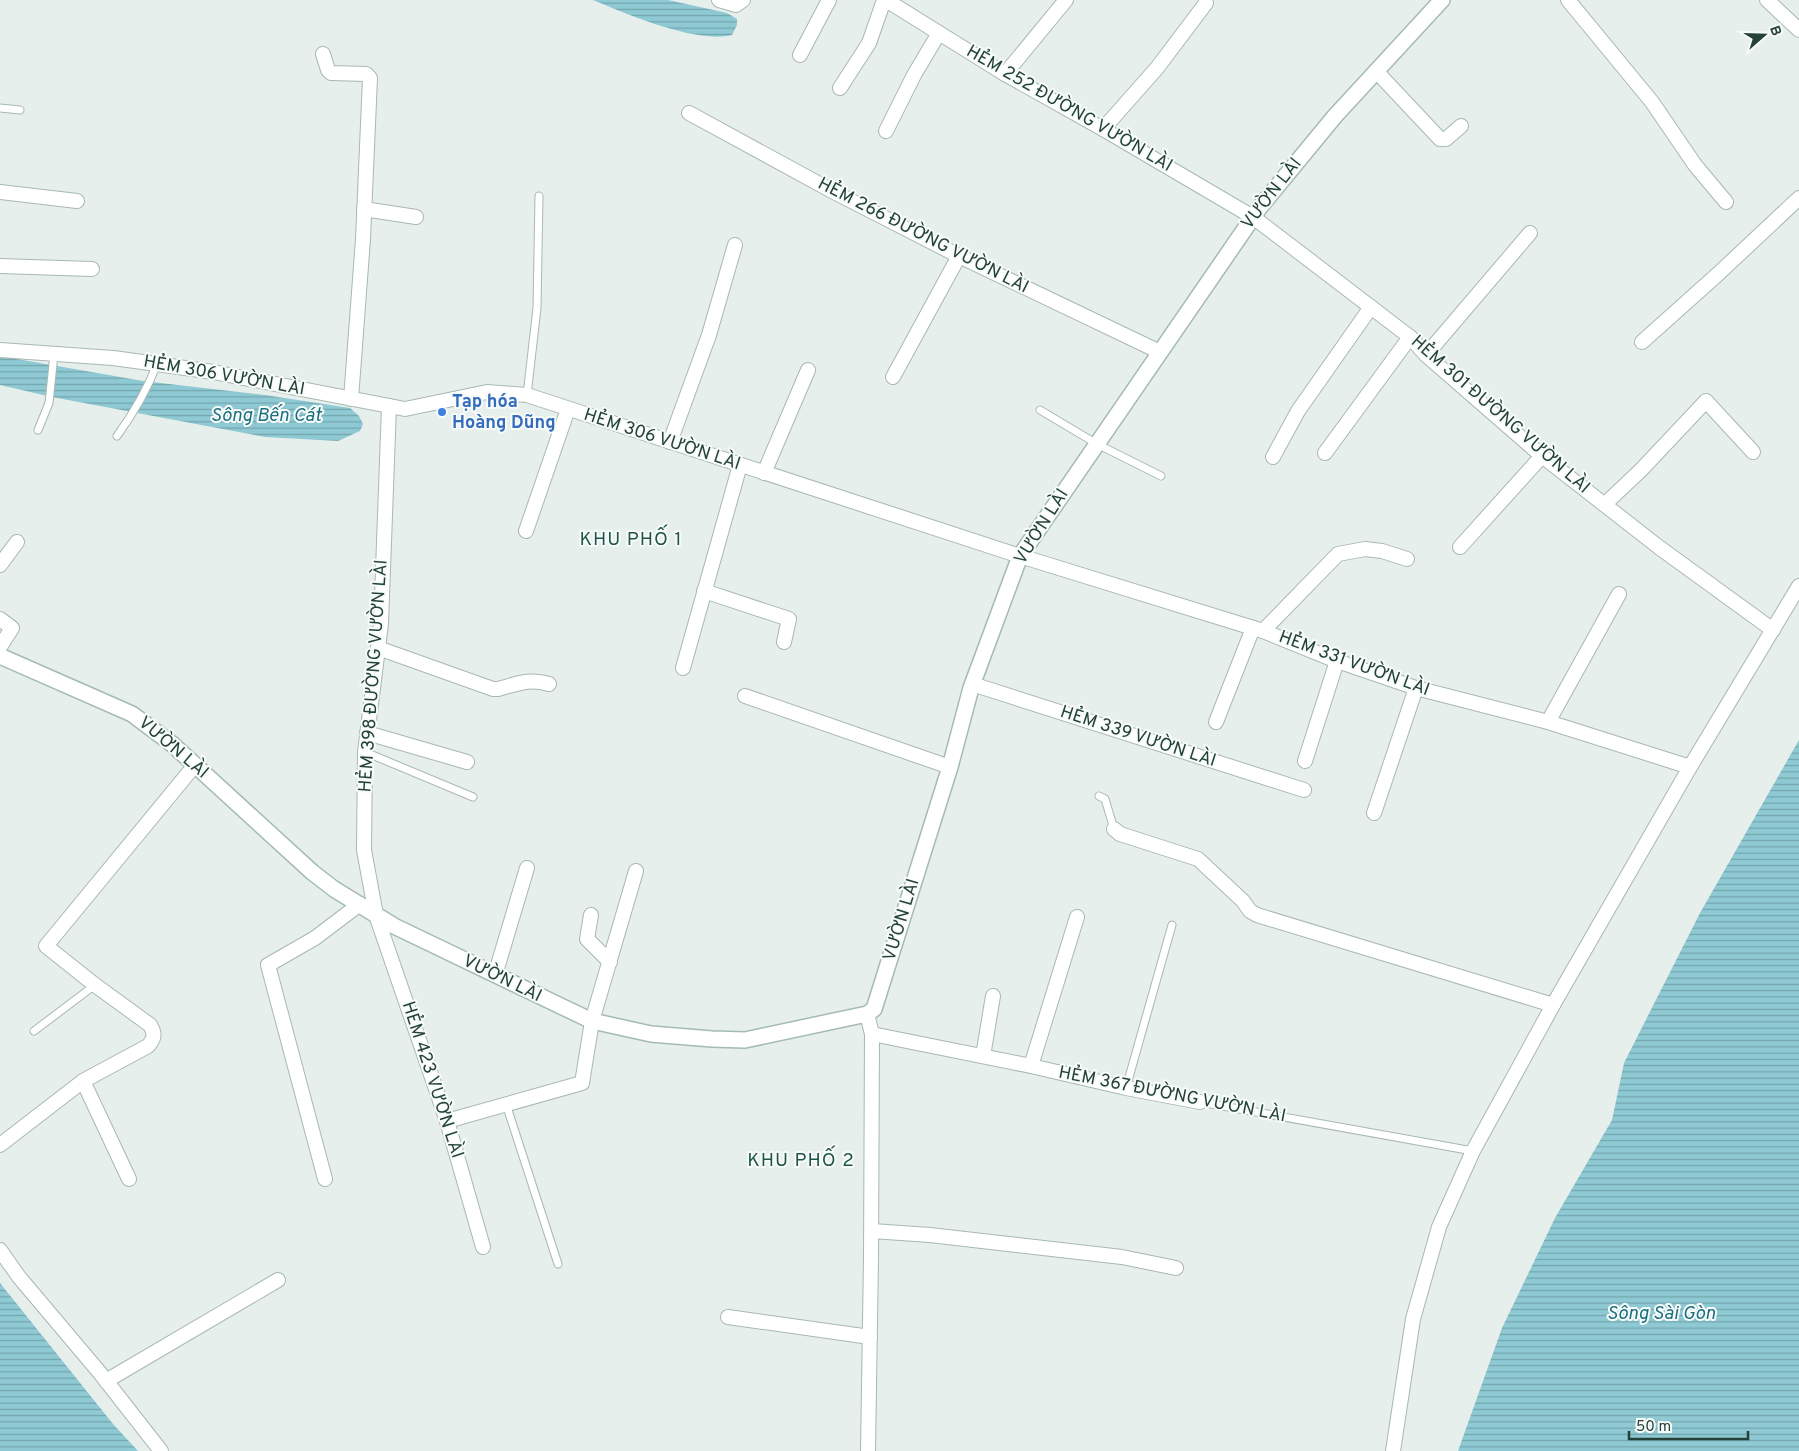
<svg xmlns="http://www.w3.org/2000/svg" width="1799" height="1451" viewBox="0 0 1799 1451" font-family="Overpass,sans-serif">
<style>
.water{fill:url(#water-rules)}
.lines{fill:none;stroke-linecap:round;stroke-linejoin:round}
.service-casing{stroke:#a8b8b2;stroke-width:9}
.minor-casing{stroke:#a8b8b2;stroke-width:16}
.secondary-casing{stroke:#a4bbb3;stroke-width:18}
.service{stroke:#fff;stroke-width:7}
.minor{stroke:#fff;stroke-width:14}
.secondary{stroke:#fff;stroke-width:15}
.shop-dot{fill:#3f7fe0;stroke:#f7fbf9;stroke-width:2}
.labels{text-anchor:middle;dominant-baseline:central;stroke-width:4;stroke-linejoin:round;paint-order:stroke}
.street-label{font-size:18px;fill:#24423a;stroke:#f7fbf9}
.shop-label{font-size:18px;font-weight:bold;fill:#366cbe;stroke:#f7fbf9;text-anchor:start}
.water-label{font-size:19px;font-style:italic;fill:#1c6f80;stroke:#f7fbf9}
.neighbourhood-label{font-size:19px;letter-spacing:1px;fill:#1f5548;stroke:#f7fbf9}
</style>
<defs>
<pattern id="water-rules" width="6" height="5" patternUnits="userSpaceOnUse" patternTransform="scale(1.25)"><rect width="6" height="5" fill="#8ec9d4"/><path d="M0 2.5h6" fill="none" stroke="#74a5ad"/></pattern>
</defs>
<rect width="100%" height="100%" fill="#e6efeb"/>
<g class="water">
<path d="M593,0H668L727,13L737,19V25L732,35C696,44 627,14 593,0Z"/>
<polygon points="0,356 143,381 265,395 350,408 359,416 363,424 360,431 338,441 265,437 52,397 0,385"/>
<polygon points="1799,740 1799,1451 1458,1451 1502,1328 1555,1218 1612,1120 1624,1063 1700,913"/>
<polygon points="0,1283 113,1424 138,1451 0,1451"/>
</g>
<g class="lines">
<defs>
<g id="service">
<polyline points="0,108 20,110"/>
<polyline points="527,395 537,308 539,196"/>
<polyline points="1040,410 1097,444 1161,476"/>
<polyline points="38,430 49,403 54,354"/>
<path d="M117,436C133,414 147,390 157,364"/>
<polyline points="365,752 473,797"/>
<polyline points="1099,796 1105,799 1114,829"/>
<polyline points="34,1031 95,985"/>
<polyline points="1126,1088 1172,925"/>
<polyline points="1200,1102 1473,1151"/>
<polyline points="506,1104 558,1264"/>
</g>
<g id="minor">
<polyline points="719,0 736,5 743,0"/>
<polyline points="886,0 1005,74 1103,129 1253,217 1410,337 1426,355 1542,456 1660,548 1773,630"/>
<polyline points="1568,0 1652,102 1695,165 1726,202"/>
<polyline points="1767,0 1799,30"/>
<polyline points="323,54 328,70 331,73 366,74 370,78 363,239 351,399"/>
<polyline points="800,55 829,0"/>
<polyline points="1376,71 1440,139 1446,139 1461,126"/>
<polyline points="1005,74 1066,0"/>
<polyline points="840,88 869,43 884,0"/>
<polyline points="689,113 834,192 959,256 1160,352"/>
<polyline points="1103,129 1157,68 1206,3"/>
<polyline points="886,131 914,75 939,33"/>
<polyline points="0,192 77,201"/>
<polyline points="364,209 416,217"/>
<polyline points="0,266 92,269"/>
<polyline points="1642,342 1718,274 1799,198"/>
<polyline points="0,350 113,358 157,364 213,372 405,409 487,392 527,395 1020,556 1263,631 1337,661 1416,688 1548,722 1690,767"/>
<polyline points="1426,355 1530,233"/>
<polyline points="893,377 959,256"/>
<polyline points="389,406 381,624 365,752 364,850 376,915 447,1121 483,1247"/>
<polyline points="670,442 709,335 735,245"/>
<polyline points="1325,453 1410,337"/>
<polyline points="1273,457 1298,411 1371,307"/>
<polyline points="764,473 808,370"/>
<polyline points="1605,504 1641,470 1706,401 1753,452"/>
<polyline points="526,531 568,409"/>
<polyline points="1460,547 1542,456"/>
<polyline points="0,565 17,542"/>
<polyline points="704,591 789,619 784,642"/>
<polyline points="0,619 12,628 0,647"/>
<polyline points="1263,631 1338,554 1365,549 1382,551 1407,559"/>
<path d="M378,648L493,689H498C517,684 529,678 549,684"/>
<polyline points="683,668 740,465"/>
<polyline points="972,684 1304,790"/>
<polyline points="745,696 950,767"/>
<polyline points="1216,722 1253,628"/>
<polyline points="1548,722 1619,594"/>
<polyline points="367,733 467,762"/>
<polyline points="1305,761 1337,661"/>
<polyline points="1374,813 1416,688"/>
<polyline points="1114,829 1120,834 1198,859 1243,901 1250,911 1257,915 1553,1005"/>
<polyline points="591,915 587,939 610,962"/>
<polyline points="495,975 527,868"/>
<polyline points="867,1014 872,1034 871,1258 868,1451"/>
<polyline points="872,1034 1031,1066 1126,1088 1200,1102"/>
<polyline points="983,1056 993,996"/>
<polyline points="1031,1066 1077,917"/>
<polyline points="83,1081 129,1179"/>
<polyline points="447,1121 582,1083 592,1021 636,871"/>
<path d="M0,1145L83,1081L148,1046C155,1038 155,1033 150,1025L95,985L46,946L195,765"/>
<polyline points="325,1179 268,965 315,938 360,904"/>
<polyline points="872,1231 930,1235 1122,1257 1176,1268"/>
<polyline points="0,1250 19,1277 100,1373 161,1451"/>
<polyline points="728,1317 870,1337"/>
<polyline points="106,1381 278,1280"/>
<polyline points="1393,1451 1413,1319 1439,1227 1473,1151 1553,1005 1690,767 1799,586"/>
</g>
<polyline id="secondary" points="0,656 132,714 172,744 312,872 334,889 394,926 592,1021 651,1034 712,1039 745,1040 867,1014 874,1009 950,767 971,688 1020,556 1260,207 1335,116 1442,0"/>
</defs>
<use href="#service" class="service-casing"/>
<use href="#minor" class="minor-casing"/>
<use href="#secondary" class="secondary-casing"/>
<use href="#service" class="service"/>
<use href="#minor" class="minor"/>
<use href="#secondary" class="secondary"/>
</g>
<circle class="shop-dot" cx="442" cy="412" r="5"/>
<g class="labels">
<g class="street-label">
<text transform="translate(1069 109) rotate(30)">HẺM 252 ĐƯỜNG VƯỜN LÀI</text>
<text transform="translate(1272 194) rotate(-52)">VƯỜN LÀI</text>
<text transform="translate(923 236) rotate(27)">HẺM 266 ĐƯỜNG VƯỜN LÀI</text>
<text transform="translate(224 376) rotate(10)">HẺM 306 VƯỜN LÀI</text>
<text transform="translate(1500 415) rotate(41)">HẺM 301 ĐƯỜNG VƯỜN LÀI</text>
<text transform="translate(662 440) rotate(18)">HẺM 306 VƯỜN LÀI</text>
<text transform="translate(1042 527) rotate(-58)">VƯỜN LÀI</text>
<text transform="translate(1354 664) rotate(20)">HẺM 331 VƯỜN LÀI</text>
<text transform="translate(374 676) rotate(-86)">HẺM 398 ĐƯỜNG VƯỜN LÀI</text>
<text transform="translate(1138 737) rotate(18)">HẺM 339 VƯỜN LÀI</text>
<text transform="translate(173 748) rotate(40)">VƯỜN LÀI</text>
<text transform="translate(902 920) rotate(-73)">VƯỜN LÀI</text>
<text transform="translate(502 979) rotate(26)">VƯỜN LÀI</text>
<text transform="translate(432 1080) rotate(72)">HẺM 423 VƯỜN LÀI</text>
<text transform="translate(1172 1095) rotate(11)">HẺM 367 ĐƯỜNG VƯỜN LÀI</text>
</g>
<g class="shop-label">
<text x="452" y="402">Tạp hóa<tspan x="452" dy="21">Hoàng Dũng</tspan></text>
</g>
<g class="water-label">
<text x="266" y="416">Sông Bến Cát</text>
<text x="1661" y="1314">Sông Sài Gòn</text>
</g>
<g class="neighbourhood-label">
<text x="631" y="540">KHU PHỐ 1</text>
<text x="801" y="1161">KHU PHỐ 2</text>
</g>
</g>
<g transform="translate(1764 35) rotate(70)" stroke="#f7fbf9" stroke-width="4" paint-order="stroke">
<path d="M0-4L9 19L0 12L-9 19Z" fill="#24423a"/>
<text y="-8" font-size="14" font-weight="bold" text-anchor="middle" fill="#24423a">B</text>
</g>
<path d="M1629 1431v8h119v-8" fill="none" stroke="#24423a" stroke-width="2.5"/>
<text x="1636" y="1431" font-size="15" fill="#24423a" stroke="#f7fbf9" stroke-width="4" paint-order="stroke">50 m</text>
</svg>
